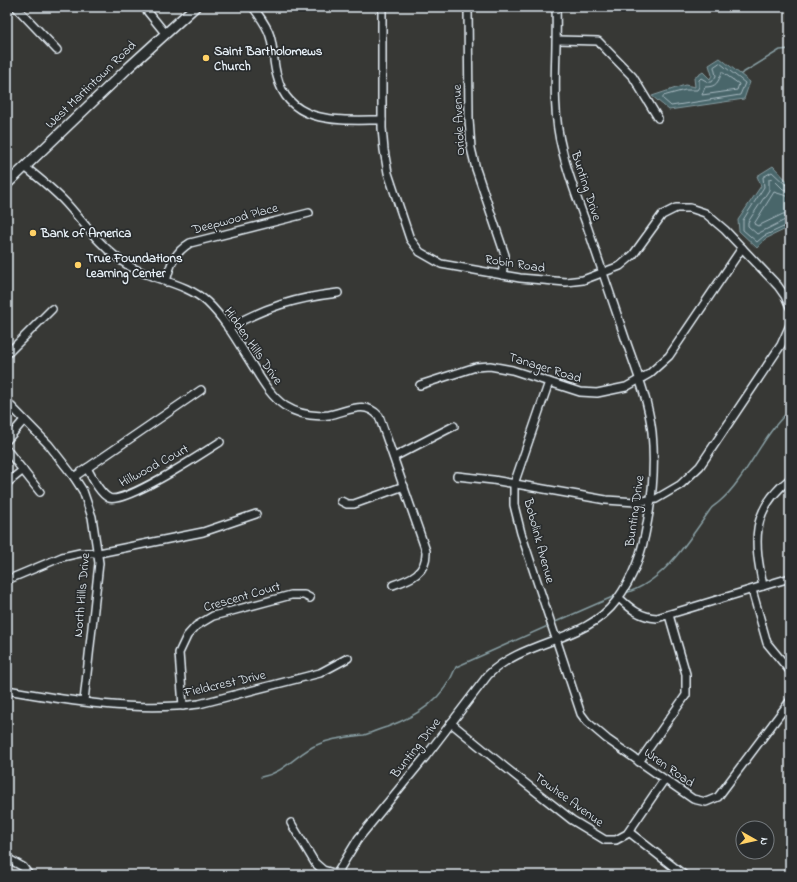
<svg xmlns="http://www.w3.org/2000/svg" width="797" height="882" viewBox="0 0 797 882" font-family="'Indie Flower',sans-serif">
<style>
.water{fill:#48666b;stroke:#889ea3}
.lines{fill:none;stroke-linecap:round;stroke-linejoin:round}
.shore{stroke:#a8b9c0;stroke-width:1}
.stream{stroke:#889ea3;stroke-width:1.5}
.minor-casing{stroke:#e8f1f8;stroke-width:10}
.major-casing{stroke:#e8f1f8;stroke-width:12}
.minor{stroke:#2a2d2e;stroke-width:7}
.major{stroke:#2a2d2e;stroke-width:9}
.poi-dot{fill:#ffd166;stroke:#2a2d2e;stroke-width:1.5}
.labels{text-anchor:middle;dominant-baseline:central;stroke-width:3.5;stroke-linejoin:round;paint-order:stroke}
.poi-label{font-size:13px;font-weight:bold;fill:#e8f1f8;stroke:#2a2d2e;text-anchor:start}
.street-label{font-size:13px;fill:#e8f1f8;stroke:#2a2d2e}
</style>
<rect width="100%" height="100%" fill="#373835"/>
<filter id="ink" filterUnits="userSpaceOnUse"><feTurbulence type="fractalNoise" baseFrequency=".025" numOctaves="2"/><feDisplacementMap in="SourceGraphic" scale="8" xChannelSelector="R" yChannelSelector="G"/><feConvolveMatrix kernelMatrix="1 2 1 2 8 2 1 2 1" color-interpolation-filters="sRGB"/></filter>
<g filter="url(#ink)">
<g class="water">
<polygon points="720,58 750,82 744,99 669,110 652,96 685,85 695,87 694,78 703,72 710,79 712,75 709,65"/>
<polygon points="773,166 790,184 790,227 765,239 757,248 739,231 738,220 761,186 757,176"/>
</g>
<g class="lines">
<g class="shore">
<polygon points="720,63 745,83 740,95 671,106 663,99 663,96 685,90 697,90 699,87 699,80 701,78 708,82 712,82 716,76 714,67"/>
<path d="M722,72L739,84L737,90L702,95L705,87C717,87 718,82 722,72Z"/>
<polyline points="790,186 786,185 772,172 763,177 764,187 743,220 743,230 757,242 764,236 790,224"/>
<polyline points="790,191 783,189 772,178 769,179 769,190 748,222 748,226 757,234 785,220 790,219"/>
<polyline points="790,197 774,192 754,224 758,226 783,214 790,213"/>
</g>
<g class="stream">
<polyline points="741,74 780,50 790,49"/>
<path d="M625,593C663,583 689,540 710,510C712,506 716,505 719,502C726,496 733,488 738,481C756,457 767,431 790,410"/>
<polyline points="553,623 617,595"/>
<path d="M261,777C287,772 297,752 319,744C333,738 348,737 364,735C371,733 379,729 387,727C419,715 443,700 456,667L550,625"/>
</g>
<defs>
<g id="minor">
<polyline points="16,7 57,50"/>
<polyline points="144,7 165,33"/>
<path d="M253,7C259,16 267,25 270,36C274,49 273,63 277,76C289,126 342,120 382,120"/>
<polyline points="382,7 382,128 384,150 388,173 410,239 420,252 441,264 520,278 566,282 583,280 620,266 633,255 662,215 676,208 690,208 705,213 725,230 778,286 785,296 790,307"/>
<polyline points="468,7 469,119 471,148 476,169 505,255 502,275"/>
<polyline points="7,8 8,7"/>
<polyline points="558,40 598,41 633,77 658,118"/>
<path d="M25,167C39,178 53,189 66,203C84,223 100,246 123,262C148,280 184,281 207,302C227,321 241,348 256,371C264,384 272,397 285,406C298,414 314,417 329,415C347,412 364,399 379,416L426,551C427,573 411,579 393,585"/>
<path d="M166,282C170,264 175,252 190,243L309,213"/>
<path d="M228,328C266,307 295,298 338,293"/>
<polyline points="7,354 52,309"/>
<polyline points="549,382 514,484 514,505 521,533 581,714 587,722 607,739 693,799 706,802 718,797 790,701"/>
<polyline points="420,385 476,367 490,366 512,370 580,392 597,393 626,387 649,374 669,356 742,248"/>
<polyline points="7,402 49,445 74,477 83,491 92,517 99,563 84,701"/>
<polyline points="7,440 24,420"/>
<polyline points="7,450 40,492"/>
<polyline points="394,457 454,426"/>
<path d="M87,468C92,477 99,493 109,498C124,505 203,453 220,442"/>
<polyline points="457,476 493,480 606,500 636,502 656,499 680,485 700,466 781,345 790,325"/>
<polyline points="74,477 201,390"/>
<path d="M790,479C750,510 754,542 763,586L790,578"/>
<polyline points="7,483 23,470"/>
<polyline points="341,501 347,504 354,504 404,486"/>
<polyline points="7,580 62,557 80,553 99,553 203,532 256,514"/>
<polyline points="752,590 767,643 790,671"/>
<path d="M619,598C631,609 640,617 657,618L763,586"/>
<path d="M7,690C70,701 135,712 199,704L320,673L348,658"/>
<polyline points="183,706 179,653 187,636 196,626 213,616 291,595 304,595 310,598"/>
<polyline points="451,723 506,768 572,820 605,840 616,840 627,834 664,780"/>
<polyline points="639,762 686,695 686,674 669,615"/>
<polyline points="291,823 315,863 323,870 337,874"/>
<polyline points="629,832 684,875"/>
<polyline points="7,858 23,867 29,875"/>
<path d="M336,875L358,839L426,756L488,675C524,639 586,642 616,601C634,577 642,553 647,524C653,493 655,462 652,432C648,397 634,365 623,332C611,297 599,261 587,226C578,201 568,175 562,149C550,104 558,53 556,7"/>
</g>
<polyline id="major" points="7,184 128,68 195,7"/>
</defs>
<use href="#minor" class="minor-casing"/>
<use href="#major" class="major-casing"/>
<use href="#minor" class="minor"/>
<use href="#major" class="major"/>
</g>
</g>
<g class="poi-dot">
<circle cx="206" cy="58" r="4"/>
<circle cx="33" cy="233" r="4"/>
<circle cx="78" cy="265" r="4"/>
</g>
<g class="labels">
<g class="poi-label">
<text x="214" y="51">Saint Bartholomews<tspan x="214" dy="15">Church</tspan></text>
<text x="41" y="233">Bank of America</text>
<text x="86" y="258">True Foundations<tspan x="86" dy="15">Learning Center</tspan></text>
</g>
<g class="street-label">
<text transform="translate(91 85) rotate(-44)">West Martintown Road</text>
<text transform="translate(459 120) rotate(-93)">Oriole Avenue</text>
<text transform="translate(586 186) rotate(72)">Bunting Drive</text>
<text transform="translate(235 219) rotate(-15)">Deepwood Place</text>
<text transform="translate(515 264) rotate(9)">Robin Road</text>
<text transform="translate(253 346) rotate(55)">Hidden Hills Drive</text>
<text transform="translate(545 368) rotate(17)">Tanager Road</text>
<text transform="translate(154 466) rotate(-28)">Hillwood Court</text>
<text transform="translate(635 511) rotate(-82)">Bunting Drive</text>
<text transform="translate(539 541) rotate(75)">Bobolink Avenue</text>
<text transform="translate(82 595) rotate(-85)">North Hills Drive</text>
<text transform="translate(242 597) rotate(-16)">Crescent Court</text>
<text transform="translate(225 684) rotate(-13)">Fieldcrest Drive</text>
<text transform="translate(416 748) rotate(-52)">Bunting Drive</text>
<text transform="translate(669 768) rotate(35)">Wren Road</text>
<text transform="translate(569 800) rotate(36)">Towhee Avenue</text>
</g>
</g>
<rect width="797" height="882" fill="none" stroke="#2a2d2e" stroke-width="24"/>
<rect x="12" y="12" width="773" height="858" fill="none" stroke="#e8f1f8" stroke-width="1.5" filter="url(#ink)"/>
<g transform="translate(755 840) rotate(98)"><circle r="19" fill="#2a2d2e" stroke="#767b7f"/>
<path d="M0-3L7 15L0 10L-7 15Z" fill="#ffd166"/>
<text y="-6" font-size="11" font-weight="bold" text-anchor="middle" fill="#e8f1f8">N</text>
</g>
</svg>
